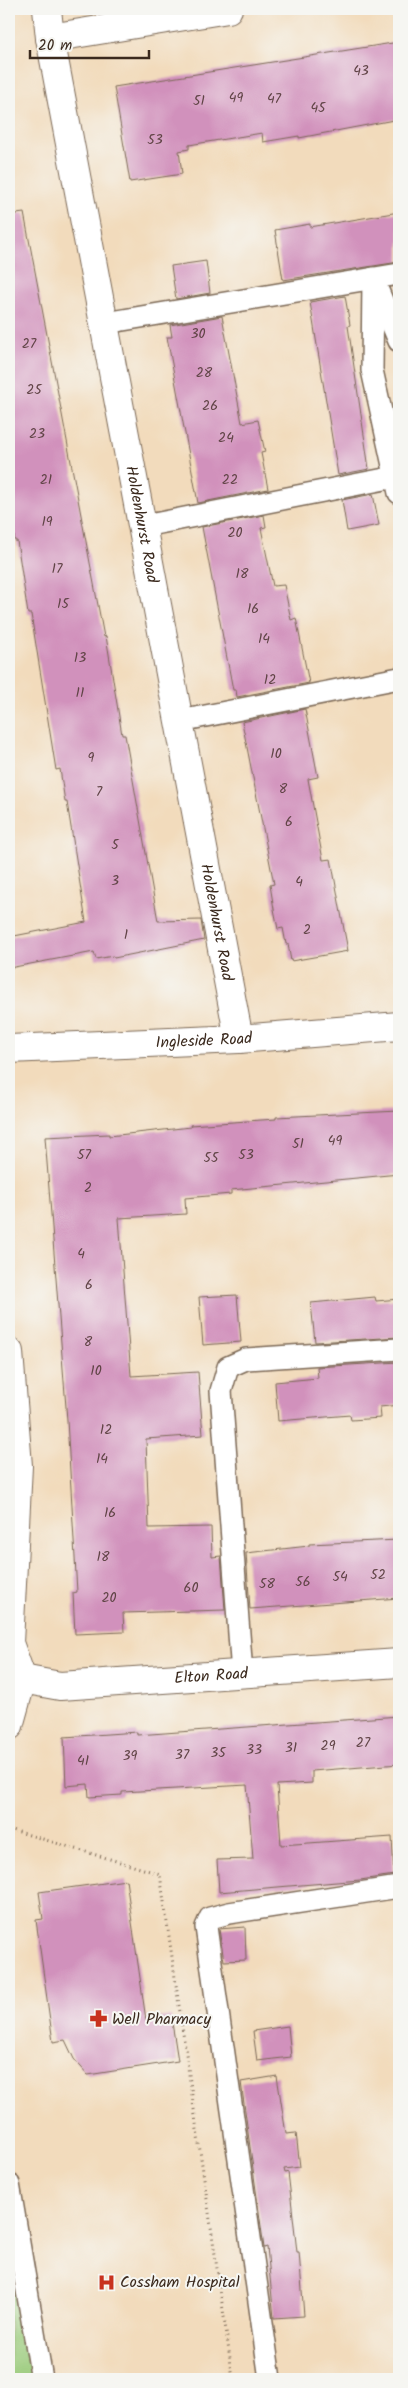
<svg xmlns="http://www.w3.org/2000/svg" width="408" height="2388" viewBox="0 0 408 2388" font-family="Kalam,sans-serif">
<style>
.green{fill:#99ca79;stroke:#6a7a4c}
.building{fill:#d191bc}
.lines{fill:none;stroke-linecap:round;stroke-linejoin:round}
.service-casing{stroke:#7b6855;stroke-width:24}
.minor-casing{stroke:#7b6855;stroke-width:30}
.tertiary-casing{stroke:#7b6855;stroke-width:30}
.path{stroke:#7b6855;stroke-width:3;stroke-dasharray:1 4;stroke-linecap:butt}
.service{stroke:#fff;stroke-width:21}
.minor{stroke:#fff;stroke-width:28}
.tertiary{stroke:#fff;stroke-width:28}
.labels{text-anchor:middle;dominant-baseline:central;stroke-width:4;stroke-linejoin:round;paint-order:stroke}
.number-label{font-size:14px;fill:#604446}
.street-label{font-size:16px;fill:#3b2a1e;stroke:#f6f6f2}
.poi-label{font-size:16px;fill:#3b2a1e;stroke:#f6f6f2;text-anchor:start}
</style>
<rect width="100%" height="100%" fill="#f6f6f2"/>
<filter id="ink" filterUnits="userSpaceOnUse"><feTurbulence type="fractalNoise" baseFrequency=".02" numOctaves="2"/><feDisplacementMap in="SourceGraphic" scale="10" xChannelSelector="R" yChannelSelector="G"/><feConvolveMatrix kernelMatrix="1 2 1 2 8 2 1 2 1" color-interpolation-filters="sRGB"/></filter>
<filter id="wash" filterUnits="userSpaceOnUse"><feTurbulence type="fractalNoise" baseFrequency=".0096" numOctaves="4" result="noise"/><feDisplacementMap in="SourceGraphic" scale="20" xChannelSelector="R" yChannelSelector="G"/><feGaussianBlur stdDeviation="1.12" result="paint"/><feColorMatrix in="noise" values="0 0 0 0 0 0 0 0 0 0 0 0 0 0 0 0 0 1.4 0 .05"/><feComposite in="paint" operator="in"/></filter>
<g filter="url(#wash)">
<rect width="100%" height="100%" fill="#f2dbbc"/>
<polygon class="green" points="9,2240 34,2379 9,2379"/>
<g id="blocks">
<g class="building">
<polygon points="399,42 399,119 299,138 299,136 263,142 262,133 189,145 189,149 179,151 182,174 130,182 114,87"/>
<polygon points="399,212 399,262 283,280 275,230 310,224 310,227"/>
<polygon points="24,213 104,637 106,636 122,735 125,735 158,921 201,920 204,940 114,958 113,956 96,959 94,952 9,968 9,937 86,922 67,802 65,802 60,769 56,770 31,614 28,614 17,541 15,541 9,509 9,215"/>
<polygon points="206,261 210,293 176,299 171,266"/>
<polygon points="345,296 350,325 348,326 369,469 338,475 310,302"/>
<polygon points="222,316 242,423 258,420 265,452 261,453 268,489 198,503 167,337 172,337 170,325"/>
<polygon points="373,494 379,525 347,531 342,500"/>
<polygon points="264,515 266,527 261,528 273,586 284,585 291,620 296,618 309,683 237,697 236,690 233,690 202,527"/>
<polygon points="305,709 318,777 308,779 323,860 331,859 348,951 291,961 288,944 286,944 283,928 278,929 274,909 270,885 274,884 242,722"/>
<polygon points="399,1111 399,1174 231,1190 231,1194 185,1198 186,1214 119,1218 131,1376 198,1372 203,1435 146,1439 149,1528 211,1527 212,1557 221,1556 225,1610 123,1613 124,1632 75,1634 73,1593 77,1592 67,1420 45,1137 109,1134 109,1136 191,1127 190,1125 276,1119 276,1117"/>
<polygon points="237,1295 241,1342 203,1345 199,1297"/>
<polygon points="375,1297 376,1301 399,1299 399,1337 315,1342 311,1303"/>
<polygon points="399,1362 399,1405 380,1407 381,1418 351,1420 350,1415 278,1421 275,1382 318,1378 317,1367"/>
<polygon points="399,1540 399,1598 250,1609 246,1553 309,1546 309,1544"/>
<polygon points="399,1716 399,1764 312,1771 312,1783 277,1785 281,1845 392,1837 394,1875 360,1880 219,1892 217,1860 253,1859 247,1785 122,1792 122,1795 89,1797 88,1784 66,1786 64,1737 137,1732 137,1735"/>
<polygon points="126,1880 146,2020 171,2016 178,2061 88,2075 74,2059 65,2040 53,2042 36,1920 43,1919 39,1892"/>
<polygon points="245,1927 246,1960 224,1961 219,1929"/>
<polygon points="288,2026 291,2057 257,2061 253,2031"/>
<polygon points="277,2076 286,2134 296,2133 300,2167 284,2169 285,2173 288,2172 297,2252 299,2252 304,2316 274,2318 267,2247 264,2248 241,2082"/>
</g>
</g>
</g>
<g filter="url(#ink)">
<use href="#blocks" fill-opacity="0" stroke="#7b6855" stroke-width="1"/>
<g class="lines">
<defs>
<g id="service">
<polyline points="373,278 372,370 399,493"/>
<polyline points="376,286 399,341"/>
<polyline points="105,323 399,274"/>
<polyline points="144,526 395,477"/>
<polyline points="180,721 399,678"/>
<polyline points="242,1674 221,1391 228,1367 246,1359 399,1349"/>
<polyline points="9,2184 42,2379"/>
<polyline points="270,2379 206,1927 210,1918 229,1913 399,1887"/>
</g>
<g id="minor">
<path id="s1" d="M47,9L50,38L239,1039"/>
<polyline points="50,38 228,9"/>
<polyline points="9,1352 18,1466 9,1643 22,1679"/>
<path id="s2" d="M22,1679L60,1686L399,1663"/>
<polyline points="9,1726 22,1679"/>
</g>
<g id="tertiary">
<path id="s3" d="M9,1049L239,1039L399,1026"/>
</g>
</defs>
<use href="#service" class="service-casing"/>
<use href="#minor" class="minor-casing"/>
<use href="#tertiary" class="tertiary-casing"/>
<polyline class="path" points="9,1829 160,1874 233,2379"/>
<use href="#service" class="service"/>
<use href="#minor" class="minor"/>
<use href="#tertiary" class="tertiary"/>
</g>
</g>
<defs>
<symbol id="pharmacy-bare" viewBox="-9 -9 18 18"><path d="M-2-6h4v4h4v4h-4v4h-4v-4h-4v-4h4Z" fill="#c8321e" stroke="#f6f6f2" stroke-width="2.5" paint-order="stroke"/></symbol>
<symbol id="hospital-bare" viewBox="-9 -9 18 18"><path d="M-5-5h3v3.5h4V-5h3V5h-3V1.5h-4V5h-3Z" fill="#c8321e" stroke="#f6f6f2" stroke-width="2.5" paint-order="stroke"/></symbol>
</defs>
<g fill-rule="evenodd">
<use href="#pharmacy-bare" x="86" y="2006" width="25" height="25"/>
<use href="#hospital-bare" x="94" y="2270" width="25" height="25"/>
</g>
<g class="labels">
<g class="number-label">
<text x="361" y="71">43</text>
<text x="236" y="98">49</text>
<text x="274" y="99">47</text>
<text x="199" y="101">51</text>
<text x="318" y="108">45</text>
<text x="155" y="140">53</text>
<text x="198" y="334">30</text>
<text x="29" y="344">27</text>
<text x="204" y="373">28</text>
<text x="34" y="390">25</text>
<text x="210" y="406">26</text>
<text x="37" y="434">23</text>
<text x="226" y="438">24</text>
<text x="46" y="480">21</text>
<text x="230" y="480">22</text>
<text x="47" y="522">19</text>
<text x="235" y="533">20</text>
<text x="57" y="569">17</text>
<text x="242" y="574">18</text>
<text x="63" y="604">15</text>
<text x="253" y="609">16</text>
<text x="264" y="639">14</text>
<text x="80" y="658">13</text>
<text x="270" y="680">12</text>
<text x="80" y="693">11</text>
<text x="276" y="754">10</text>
<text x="91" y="758">9</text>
<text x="283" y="789">8</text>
<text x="99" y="792">7</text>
<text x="289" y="822">6</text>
<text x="115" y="845">5</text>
<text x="115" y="881">3</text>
<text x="299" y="882">4</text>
<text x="307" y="930">2</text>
<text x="126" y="935">1</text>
<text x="335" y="1141">49</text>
<text x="298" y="1144">51</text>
<text x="84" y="1155">57</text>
<text x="246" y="1155">53</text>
<text x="211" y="1158">55</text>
<text x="88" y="1188">2</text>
<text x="81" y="1254">4</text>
<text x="89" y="1285">6</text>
<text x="88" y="1342">8</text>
<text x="96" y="1371">10</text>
<text x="106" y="1430">12</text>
<text x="102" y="1459">14</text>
<text x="110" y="1513">16</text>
<text x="103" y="1557">18</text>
<text x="378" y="1575">52</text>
<text x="340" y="1577">54</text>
<text x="303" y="1582">56</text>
<text x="267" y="1584">58</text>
<text x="191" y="1588">60</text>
<text x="109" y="1598">20</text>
<text x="363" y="1743">27</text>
<text x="328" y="1746">29</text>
<text x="291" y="1748">31</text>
<text x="254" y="1750">33</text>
<text x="218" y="1753">35</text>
<text x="182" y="1755">37</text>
<text x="130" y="1756">39</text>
<text x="83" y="1761">41</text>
</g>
<g class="street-label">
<text stroke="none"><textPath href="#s1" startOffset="524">Holdenhurst Road</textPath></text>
<text stroke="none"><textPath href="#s1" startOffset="929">Holdenhurst Road</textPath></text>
<text stroke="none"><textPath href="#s3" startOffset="195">Ingleside Road</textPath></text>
<text stroke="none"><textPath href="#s2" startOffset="190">Elton Road</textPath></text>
</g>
<g class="poi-label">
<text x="112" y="2019">Well Pharmacy</text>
<text x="120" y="2282">Cossham Hospital</text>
</g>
</g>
<rect width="408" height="2388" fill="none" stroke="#f6f6f2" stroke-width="30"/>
<path d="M30 50v8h119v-8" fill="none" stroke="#3b2a1e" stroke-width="2.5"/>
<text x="38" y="50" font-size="15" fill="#3b2a1e" stroke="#f6f6f2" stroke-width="4" paint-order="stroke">20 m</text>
</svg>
